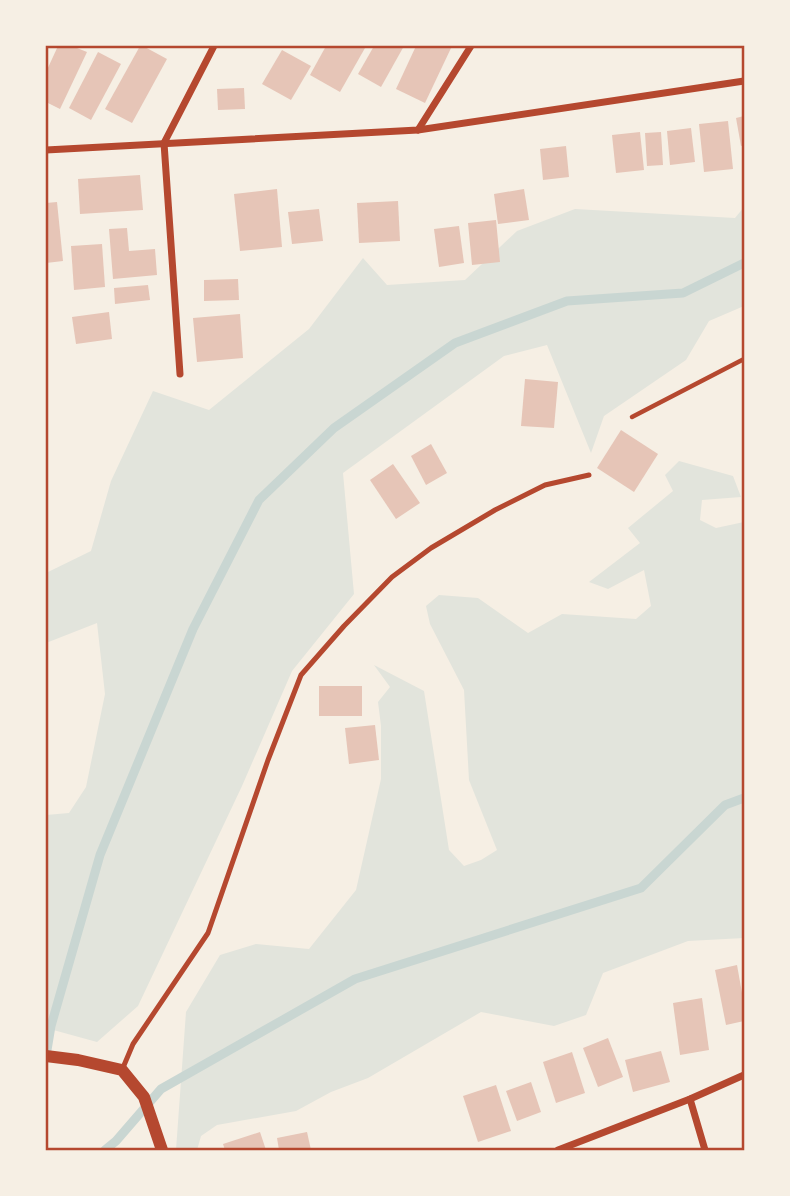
<svg xmlns="http://www.w3.org/2000/svg" width="790" height="1196" viewBox="0 0 790 1196" font-family="'Golos Text',sans-serif">
<style>
.green{fill:#e2e4dc}
.lines{fill:none;stroke-linecap:round;stroke-linejoin:round}
.stream{stroke:#c9d6d2;stroke-width:9}
.building{fill:#e6c5b7}
.path{stroke:#b5482f;stroke-width:4.5}
.service{stroke:#b5482f;stroke-width:5}
.minor{stroke:#b5482f;stroke-width:7}
.tertiary{stroke:#b5482f;stroke-width:12}
.neatline{fill:none;stroke:#b5482f;stroke-width:2.5}
</style>
<rect width="100%" height="100%" fill="#f6efe4"/>
<g class="green">
<polygon points="744,207 744,306 709,321 686,360 604,416 591,453 547,345 504,356 343,473 354,594 292,671 242,786 138,1006 97,1042 46,1028 46,815 69,813 86,787 105,694 97,623 46,643 46,573 91,551 111,481 153,391 209,410 309,329 363,258 387,285 465,280 517,231 575,209 735,218"/>
<polygon points="679,461 733,476 741,497 702,500 700,520 716,528 744,522 744,938 688,941 603,973 586,1015 554,1026 481,1012 368,1078 331,1092 296,1111 217,1125 201,1136 197,1150 176,1150 186,1012 220,955 256,944 309,949 356,890 381,779 381,726 378,702 390,687 374,665 424,691 449,850 464,866 481,860 497,850 469,780 464,690 430,624 426,606 439,595 478,598 528,633 562,614 636,619 651,606 644,570 608,589 589,582 640,543 628,528 673,491 665,475"/>
</g>
<g class="lines">
<g class="stream">
<polyline points="46,1056 51,1026 100,855 193,629 259,500 334,428 455,343 567,301 683,293 744,263"/>
<polyline points="105,1150 116,1141 161,1089 355,979 641,888 725,805 744,798"/>
</g>
</g>
<g class="building">
<polygon points="58,46 72,46 87,52 60,109 46,102 46,72"/>
<polygon points="140,46 143,46 167,59 132,123 105,109"/>
<polygon points="326,46 361,46 365,48 340,92 310,75"/>
<polygon points="374,46 404,46 381,87 358,74"/>
<polygon points="416,46 452,46 425,103 396,89"/>
<polygon points="282,50 311,66 291,100 262,84"/>
<polygon points="98,52 121,64 91,120 69,108"/>
<polygon points="244,88 245,109 218,110 217,89"/>
<polygon points="744,116 744,145 741,146 736,118"/>
<polygon points="728,121 733,169 704,172 699,124"/>
<polygon points="691,128 695,162 670,165 667,131"/>
<polygon points="640,132 644,170 616,173 612,135"/>
<polygon points="661,132 663,165 647,166 645,133"/>
<polygon points="566,146 569,177 543,180 540,149"/>
<polygon points="140,175 143,210 80,214 78,179"/>
<polygon points="277,189 282,247 240,251 234,194"/>
<polygon points="524,189 529,220 498,224 494,194"/>
<polygon points="398,201 400,241 359,243 357,203"/>
<polygon points="57,202 63,261 46,263 46,203"/>
<polygon points="319,209 323,241 292,244 288,212"/>
<polygon points="496,220 500,262 472,265 468,223"/>
<polygon points="459,226 464,263 439,267 434,229"/>
<polygon points="127,228 129,251 155,249 157,275 113,279 109,229"/>
<polygon points="102,244 105,287 74,290 71,246"/>
<polygon points="238,279 239,300 204,301 204,280"/>
<polygon points="148,285 150,300 115,304 114,288"/>
<polygon points="109,312 112,339 76,344 72,317"/>
<polygon points="240,314 243,358 197,362 193,318"/>
<polygon points="525,379 558,382 554,428 521,426"/>
<polygon points="621,430 658,454 634,492 597,468"/>
<polygon points="431,444 447,473 426,485 411,456"/>
<polygon points="393,464 420,503 396,519 370,480"/>
<rect x="319" y="686" width="43" height="30"/>
<polygon points="375,725 379,760 349,764 345,728"/>
<polygon points="737,965 744,1004 744,1021 726,1025 715,970"/>
<polygon points="702,998 709,1050 680,1055 673,1003"/>
<polygon points="608,1038 623,1077 598,1087 583,1048"/>
<polygon points="661,1051 670,1082 633,1092 625,1060"/>
<polygon points="572,1052 585,1093 556,1103 543,1062"/>
<polygon points="531,1082 541,1112 517,1121 506,1091"/>
<polygon points="496,1085 511,1131 478,1142 463,1096"/>
<polygon points="260,1132 266,1150 225,1150 223,1144"/>
<polygon points="307,1132 311,1150 279,1150 277,1138"/>
</g>
<g class="lines">
<polyline class="path" points="632,417 744,359"/>
<polyline class="service" points="122,1070 133,1044 208,933 268,760 301,675 344,626 392,577 431,548 495,510 545,485 589,475"/>
<g class="minor">
<polyline points="418,130 471,46"/>
<polyline points="46,150 418,130 744,81"/>
<polyline points="180,374 164,143 214,46"/>
<polyline points="690,1099 705,1150"/>
<polyline points="558,1150 690,1099 744,1075"/>
</g>
<polyline class="tertiary" points="46,1056 78,1060 122,1070 144,1097 162,1150"/>
</g>
<rect width="790" height="1196" fill="none" stroke="#f6efe4" stroke-width="94"/>
<rect x="47" y="47" width="696" height="1102" class="neatline"/>
</svg>
